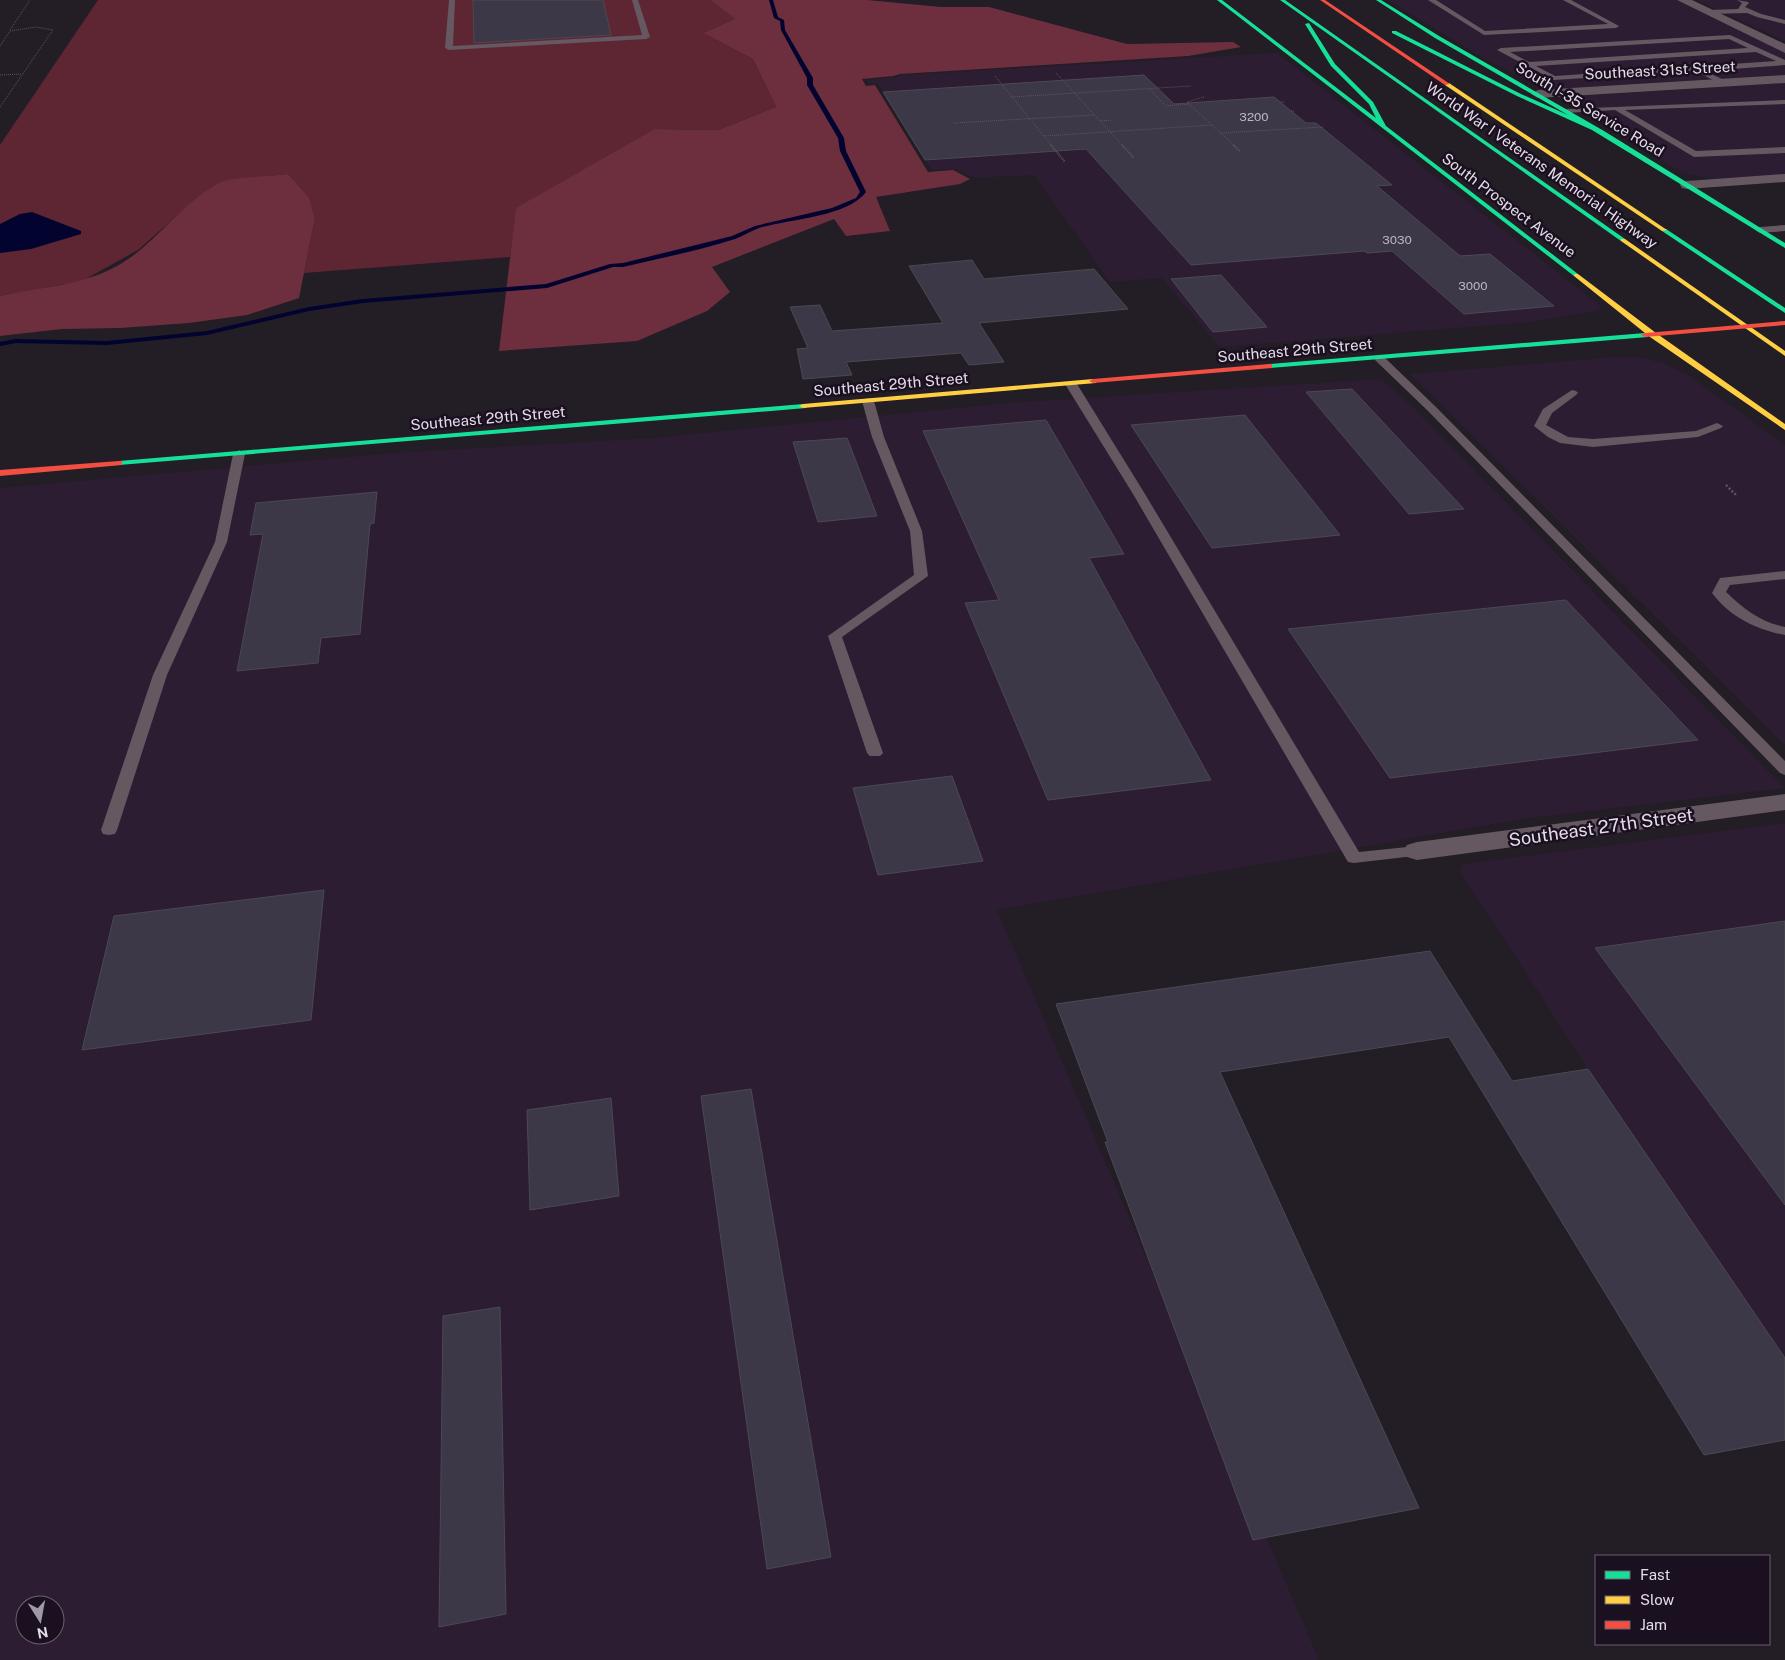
<svg xmlns="http://www.w3.org/2000/svg" width="1785" height="1660" viewBox="0 0 1785 1660" font-family="'Public Sans',sans-serif">
<style>
.built{fill:#2c1d32;fill-rule:evenodd}
.green{fill:#5e2633}
.forest{fill:#6d2f3e}
.water{fill:#03032f}
.lines{fill:none;stroke-linecap:round;stroke-linejoin:round}
.stream{fill:#03032f;fill-rule:evenodd}
.building{fill:#3c3847;stroke:#4c4952}
.path-far2{stroke:#5f555d;stroke-width:1;stroke-dasharray:1 1;stroke-linecap:butt}
.path-far1{stroke:#5f555d;stroke-width:2;stroke-dasharray:1 1;stroke-linecap:butt}
.path{stroke:#5f555d;stroke-width:2.5;stroke-dasharray:2 2;stroke-linecap:butt}
.lane{fill:#655861;fill-rule:evenodd}
.street{fill:#655861;fill-rule:evenodd}
.fast{fill:#16e098;fill-rule:evenodd}
.slow{fill:#ffcf43;fill-rule:evenodd}
.jam{fill:#f24e42;fill-rule:evenodd}
.labels{text-anchor:middle;dominant-baseline:central;stroke-width:5;stroke-linejoin:round;paint-order:stroke}
.far-number-label{font-size:12px;fill:#bab3c0}
.far-street-label{font-size:15px;fill:#e4dce8;stroke:#1b1020}
.street-label{font-size:18px;fill:#e4dce8;stroke:#1b1020}
</style>
<rect width="100%" height="100%" fill="#231d26"/>
<g class="built">
<polygon points="1388,0 1677,0 1785,51 1785,75 1558,89 1541,87 1483,58"/>
<polygon points="1696,0 1785,0 1785,41"/>
<polygon points="1277,53 1602,307 1596,311 1530,322 1219,347 1162,278 1110,282 1034,175 974,178 956,169 932,170 877,83 869,83 866,80 897,77 902,75"/>
<polygon points="1785,83 1785,175 1711,179 1683,173 1565,101 1571,97 1578,96"/>
<polygon points="1616,357 1639,357 1662,363 1687,374 1785,445 1785,745 1410,374"/>
<path d="M1381,379L1413,407L1785,788L1522,819L997,910L1319,1660H0V488L394,453L654,438L1008,403ZM25,1605H55V1635H25Z"/>
<polygon points="1785,823 1785,1358 1588,1069 1460,871 1461,865 1472,863"/>
</g>
<polygon class="green" points="98,0 710,0 735,19 703,33 753,59 776,107 718,130 654,129 517,208 510,257 304,273 315,218 309,197 288,174 226,181 197,198 138,250 82,281 0,296 0,145"/>
<g class="forest">
<polygon points="710,0 867,0 941,7 989,7 1127,44 1233,42 1241,47 1188,56 900,74 893,76 862,79 866,86 875,85 928,172 953,170 970,179 960,184 876,197 890,231 846,236 834,219 712,267 730,292 707,311 637,341 499,351 516,208 654,129 718,130 776,107 753,59 703,33 735,19"/>
<path d="M288,174L309,197L315,218L299,298L247,315L189,323L120,328L62,329L0,336V296C39,287 81,286 117,266C157,244 182,200 224,181C235,177 274,176 288,174Z"/>
</g>
<polygon class="water" points="32,212 81,231 81,234 31,249 0,253 0,224 20,214"/>
<g class="lines">
<path class="stream" d="M769,0H773L778,17L784,20L785,30L813,78V85L844,138L846,151L866,192C848,217 788,219 759,228C751,231 743,236 735,239C698,251 660,258 623,267H613L547,288L363,303L309,311L207,335L107,345L16,343L0,346V342L16,339L107,341L207,331L309,307L363,299L546,284L610,264L623,263L700,244L732,236L755,226L832,208L856,198L860,192L840,151L838,138L807,85V78L781,30L780,21L774,18Z"/>
</g>
<g class="building">
<polygon points="473,0 603,0 611,35 474,43"/>
<polygon points="1144,75 1174,104 1274,97 1306,123 1316,123 1392,185 1377,186 1460,256 1490,254 1554,306 1464,314 1392,251 1367,253 1365,251 1191,265 1086,149 925,160 883,92"/>
<polygon points="972,260 984,279 1094,269 1128,309 979,323 1004,362 969,365 961,353 846,362 852,375 803,379 797,349 808,348 790,307 820,305 832,331 943,323 909,266"/>
<polygon points="1221,275 1267,327 1213,332 1171,279"/>
<polygon points="1352,389 1464,509 1409,514 1306,392"/>
<polygon points="1245,415 1340,535 1212,548 1131,425"/>
<polygon points="1046,420 1124,554 1089,558 1211,780 1048,800 965,603 999,600 923,431"/>
<polygon points="847,438 877,516 818,522 793,442"/>
<polygon points="377,492 374,523 370,524 360,634 321,638 318,663 237,671 263,534 250,535 256,503"/>
<polygon points="1566,600 1698,740 1390,778 1288,629"/>
<polygon points="952,776 983,861 878,875 853,788"/>
<polygon points="324,890 311,1020 82,1050 114,916"/>
<polygon points="1785,921 1785,1205 1595,948"/>
<polygon points="1430,951 1512,1081 1588,1069 1785,1358 1785,1440 1704,1455 1449,1037 1220,1072 1419,1508 1253,1540 1105,1142 1108,1142 1056,1004"/>
<polygon points="751,1089 831,1557 767,1569 701,1096"/>
<polygon points="611,1098 619,1196 530,1210 527,1110"/>
<polygon points="500,1307 506,1614 439,1627 443,1316"/>
</g>
<g class="lines">
<g class="path-far2">
<polyline points="10,30 30,0"/>
<polyline points="0,46 10,31 36,27 53,30 0,107"/>
<polyline points="1056,73 1123,146"/>
<polyline points="0,75 22,74"/>
<polyline points="995,76 1052,146"/>
<polyline points="1149,89 1166,106 1190,104"/>
<polyline points="1011,97 1191,86"/>
<polyline points="1204,97 1187,102 1235,146"/>
<polyline points="1281,102 1284,102"/>
<polyline points="1291,111 1294,111"/>
<polyline points="1100,121 1112,120"/>
<polyline points="954,123 1094,115"/>
<polyline points="1220,133 1323,127"/>
<polyline points="1044,136 1212,125"/>
</g>
<g class="path-far1">
<polyline points="1051,145 1065,162"/>
<polyline points="1122,145 1134,158"/>
<polyline points="1233,145 1240,151"/>
</g>
<polyline class="path" points="1726,485 1737,496"/>
<g class="lane">
<polygon points="449,0 455,0 453,46 642,35 632,0 638,0 650,37 646,39 449,50 445,48"/>
<polygon points="1428,0 1436,0 1485,31 1608,24 1563,0 1571,0 1619,26 1616,28 1484,35"/>
<polygon points="1737,0 1748,2 1749,3 1745,7 1761,14 1785,20 1785,24 1757,17 1747,13 1709,14 1706,12 1709,10 1738,9 1742,3"/>
<path d="M1730,35L1785,60V65L1705,71L1726,81V85H1723L1695,71L1554,80L1497,50L1501,48ZM1729,39L1748,48L1529,62L1510,52ZM1756,52L1776,61L1555,76L1536,66Z"/>
<polygon points="1785,100 1785,104 1625,110 1696,151 1785,147 1785,153 1694,157 1615,110 1566,113 1562,111 1566,109"/>
<polygon points="1785,225 1785,231 1760,233 1755,230 1760,227"/>
<polygon points="1379,355 1383,356 1436,407 1785,761 1785,775 1780,773 1428,411 1375,360 1374,358"/>
<polygon points="1071,381 1077,384 1145,494 1359,852 1417,846 1423,847 1425,851 1423,855 1354,863 1348,862 1133,494 1065,384"/>
<polygon points="1572,390 1576,391 1578,393 1576,395 1552,413 1546,425 1568,437 1593,439 1696,431 1717,423 1723,426 1721,428 1698,437 1593,447 1560,443 1548,437 1534,426 1543,409"/>
<polygon points="868,398 874,401 884,437 922,531 928,576 842,637 883,753 880,756 870,756 867,753 828,636 914,575 910,531 872,437 862,401"/>
<polygon points="239,450 245,454 227,542 167,675 117,830 115,834 109,835 103,834 101,830 153,675 215,542 233,454"/>
<path d="M1785,571V579L1730,585L1726,592C1744,609 1760,622 1785,627V635C1757,630 1730,617 1712,593L1720,578Z"/>
</g>
<g class="street">
<polygon points="1677,0 1692,0 1785,44 1785,53"/>
<polygon points="1785,75 1785,83 1538,98 1531,94 1538,90"/>
<polygon points="1785,174 1785,182 1687,189 1682,188 1680,185 1682,182 1687,181"/>
<polygon points="1785,794 1785,810 1417,860 1407,857 1403,851 1407,845 1417,842"/>
</g>
<g class="fast">
<polygon points="1217,0 1222,0 1376,118 1369,104 1331,66 1305,24 1309,23 1335,64 1373,102 1386,126 1578,274 1578,276 1574,276"/>
<polygon points="1280,0 1285,0 1625,239 1625,241 1621,241"/>
<polygon points="1376,0 1381,0 1439,36 1604,131 1785,243 1785,248 1592,130 1517,96 1392,33 1392,31 1396,31 1521,94 1568,115 1435,38"/>
<polygon points="1662,229 1666,229 1785,308 1785,313 1662,231"/>
<polygon points="1645,333 1648,333 1648,337 1269,368 1265,366 1269,364"/>
<polygon points="803,404 807,406 806,408 119,465 115,463 119,461"/>
</g>
<g class="slow">
<polygon points="1445,83 1449,83 1667,230 1662,231 1445,85"/>
<polygon points="1621,239 1625,239 1785,351 1785,356 1621,241"/>
<polygon points="1574,274 1578,274 1656,333 1785,424 1785,430 1650,337 1574,276"/>
<polygon points="1093,379 1097,381 1096,383 803,408 799,406 803,404"/>
</g>
<g class="jam">
<polygon points="1320,0 1325,0 1450,84 1445,85"/>
<polygon points="1785,321 1785,325 1645,337 1641,335 1645,333"/>
<polygon points="1269,364 1272,364 1272,368 1093,383 1089,381 1093,379"/>
<polygon points="119,461 122,461 122,465 0,476 0,470"/>
</g>
</g>
<g class="labels">
<g class="far-number-label">
<text x="1254" y="117">3200</text>
<text x="1397" y="240">3030</text>
<text x="1473" y="286">3000</text>
</g>
<g class="far-street-label">
<text transform="translate(1660 70) rotate(-3)">Southeast 31st Street</text>
<text transform="translate(1590 109) rotate(31)">South I-35 Service Road</text>
<text transform="translate(1542 165) rotate(35)">World War I Veterans Memorial Highway</text>
<text transform="translate(1509 205) rotate(37)">South Prospect Avenue</text>
<text transform="translate(1295 350) rotate(-5)">Southeast 29th Street</text>
<text transform="translate(891 384) rotate(-5)">Southeast 29th Street</text>
<text transform="translate(488 418) rotate(-5)">Southeast 29th Street</text>
</g>
<g class="street-label">
<text transform="translate(1601 827) rotate(-8)">Southeast 27th Street</text>
</g>
</g>
<rect x="1595" y="1555" width="175" height="90" fill="#1b1020" stroke="#6b6270"/>
<rect x="1605" y="1571" width="25" height="8" fill="#16e098" stroke="#6b6270"/>
<text x="1640" y="1580" font-size="15" fill="#e4dce8">Fast</text>
<rect x="1605" y="1596" width="25" height="8" fill="#ffcf43" stroke="#6b6270"/>
<text x="1640" y="1605" font-size="15" fill="#e4dce8">Slow</text>
<rect x="1605" y="1621" width="25" height="8" fill="#f24e42" stroke="#6b6270"/>
<text x="1640" y="1630" font-size="15" fill="#e4dce8">Jam</text>
<g transform="translate(40 1620) rotate(169)"><circle r="24" fill="#1b1020" stroke="#6b6270"/>
<path d="M0-4L9 19L0 12L-9 19Z" fill="#a099a4"/>
<text y="-8" font-size="14" font-weight="bold" text-anchor="middle" fill="#e4dce8">N</text>
</g>
</svg>
